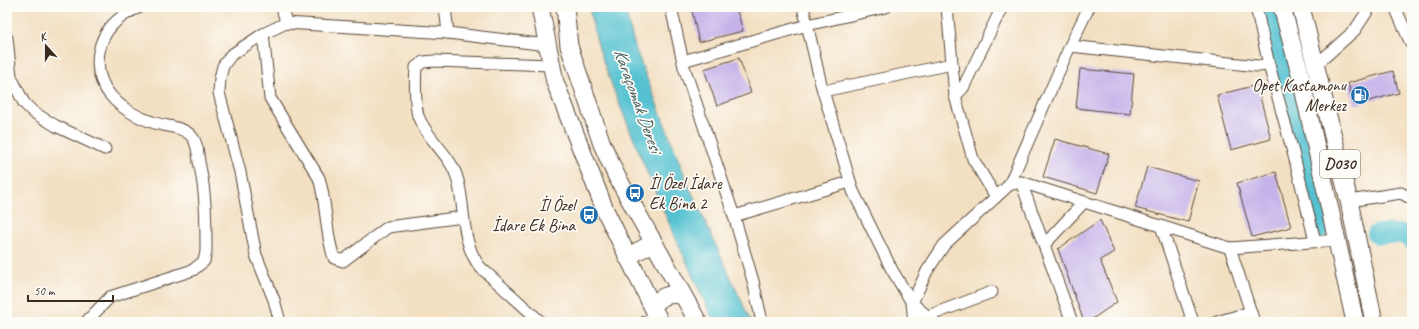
<svg xmlns="http://www.w3.org/2000/svg" width="1419" height="329" viewBox="0 0 1419 329" font-family="Caveat,sans-serif">
<style>
.water{fill:#57c2d1;stroke:#497678}
.lines{fill:none;stroke-linecap:round;stroke-linejoin:round}
.river{stroke:#57c2d1;stroke-width:20}
.building{fill:#c5b2e9}
.minor-casing{stroke:#574537;stroke-width:13}
.primary-casing{stroke:#574537;stroke-width:19}
.minor{stroke:#fff;stroke-width:11}
.primary{stroke:#fff;stroke-width:17}
.labels{text-anchor:middle;dominant-baseline:central;stroke-width:3.5;stroke-linejoin:round;paint-order:stroke}
.shield{fill:#fdfcf7;stroke:#75695f;stroke-width:1}
.shield-label{font-size:16px;font-weight:bold;fill:#3b2a1e}
.poi-label{font-size:17px;fill:#3b2a1e;stroke:#fdfcf7;text-anchor:end}
.water-label{font-size:18px;font-style:italic;fill:#455f5d;stroke:#fdfcf7}
</style>
<rect width="100%" height="100%" fill="#fdfcf7"/>
<filter id="ink" filterUnits="userSpaceOnUse"><feTurbulence type="fractalNoise" baseFrequency=".025" numOctaves="2"/><feDisplacementMap in="SourceGraphic" scale="8" xChannelSelector="R" yChannelSelector="G"/><feConvolveMatrix kernelMatrix="1 2 1 2 8 2 1 2 1" color-interpolation-filters="sRGB"/></filter>
<filter id="wash" filterUnits="userSpaceOnUse"><feTurbulence type="fractalNoise" baseFrequency=".012" numOctaves="4" result="noise"/><feDisplacementMap in="SourceGraphic" scale="16" xChannelSelector="R" yChannelSelector="G"/><feGaussianBlur stdDeviation="0.9" result="paint"/><feColorMatrix in="noise" values="0 0 0 0 0 0 0 0 0 0 0 0 0 0 0 0 0 1.4 0 .05"/><feComposite in="paint" operator="in"/></filter>
<g filter="url(#wash)">
<rect width="100%" height="100%" fill="#f3e0c3"/>
<path class="water" d="M589,7H624L636,50L688,184L751,322H714C684,257 654,192 628,125C612,87 596,47 589,7Z"/>
<g class="lines">
<g class="river">
<polyline points="1268,7 1320,229"/>
<polyline points="1377,234 1404,234 1412,240"/>
</g>
</g>
<g id="blocks">
<g class="building">
<polygon points="691,7 736,7 743,31 699,42"/>
<polygon points="739,58 751,93 717,106 704,69"/>
<polygon points="1080,69 1134,74 1130,114 1076,108"/>
<polygon points="1393,71 1399,93 1354,105 1348,83"/>
<polygon points="1257,85 1271,139 1231,150 1217,95"/>
<polygon points="1055,139 1109,154 1097,193 1043,177"/>
<polygon points="1147,167 1199,181 1188,222 1135,208"/>
<polygon points="1276,172 1291,227 1252,237 1237,183"/>
<polygon points="1100,220 1114,252 1100,260 1117,302 1088,322 1084,322 1058,249"/>
</g>
</g>
</g>
<g filter="url(#ink)">
<use href="#blocks" fill-opacity="0" stroke="#574537" stroke-width="1"/>
<g class="lines">
<defs>
<g id="minor">
<polyline points="282,7 286,23 448,33 547,45"/>
<polyline points="445,7 448,33"/>
<polyline points="671,7 684,67 734,216 753,281 762,322"/>
<polyline points="803,7 821,84 853,191 892,270 912,303 934,322"/>
<polyline points="947,7 955,96 973,159 996,197"/>
<polyline points="1256,7 1269,65 1294,156 1315,241"/>
<polyline points="1395,7 1412,46"/>
<path d="M263,34L270,98L319,178C327,204 325,232 334,258L343,261L388,227L463,217"/>
<polyline points="7,38 11,77 24,103 33,112 56,126 105,149"/>
<polyline points="1070,46 1258,66 1269,65"/>
<polyline points="683,61 807,25 886,7"/>
<polyline points="1317,64 1355,30 1370,7"/>
<polyline points="823,91 952,64"/>
<polyline points="955,96 963,88 1002,7"/>
<polyline points="1021,182 1072,322"/>
<polyline points="1009,185 1021,182 1230,248 1337,240"/>
<polyline points="1349,201 1401,193 1412,199"/>
<polyline points="734,216 850,182"/>
<polyline points="1161,226 1193,322"/>
<polyline points="1044,245 1084,202"/>
<polyline points="1230,248 1254,322"/>
<polyline points="922,316 928,316 992,292"/>
<path d="M86,322L110,297L193,270L204,261L206,252C206,221 206,192 199,162C198,154 198,145 193,138C185,126 165,127 152,122C120,111 93,88 99,52C103,29 120,15 140,7"/>
<polyline points="280,322 274,300 256,255 240,172 219,93 220,78 223,66 231,55 263,34 286,23"/>
<path d="M541,322L479,266C460,238 466,211 458,181C452,155 427,140 418,116C415,104 415,79 416,67L423,62L434,61L551,65"/>
<polyline points="645,322 657,317"/>
<polyline points="914,322 912,303 927,271 944,245 1009,185 1070,46 1089,7"/>
<polyline points="1217,322 1251,312"/>
</g>
<g id="primary">
<polyline points="540,7 555,82 605,210 660,322"/>
<polyline points="565,7 569,46 602,144 616,175 698,322"/>
<polyline points="1282,7 1299,70 1355,322"/>
<polyline points="1301,7 1349,201 1374,322"/>
<polyline points="627,257 653,243"/>
<path d="M653,307C660,296 669,293 681,295"/>
</g>
</defs>
<use href="#minor" class="minor-casing"/>
<use href="#primary" class="primary-casing"/>
<use href="#minor" class="minor"/>
<use href="#primary" class="primary"/>
</g>
</g>
<defs>
<symbol id="fuel-disc" viewBox="-11 -11 22 22"><circle r="9.5" fill="#1f6fb2" stroke="#fdfcf7"/><path d="M-5.5-6h7V0h2V4h1.3V-2.5L3-4.5l.8-.8L6-3V5H2.5V1h-1V6h-7ZM-4.2-4.7v3.2H.2V-4.7Z" fill="#fff"/></symbol>
<symbol id="bus-disc" viewBox="-11 -11 22 22"><circle r="9.5" fill="#1f6fb2" stroke="#fdfcf7"/><path d="M-5-6H5V4H4V6H2V4H-2V6H-4V4H-5ZM-3.5-4V0h7V-4ZM-3.5 1.2v1.5H-2V1.2ZM2 1.2v1.5H3.5V1.2Z" fill="#fff"/></symbol>
</defs>
<g fill-rule="evenodd">
<use href="#fuel-disc" x="1349" y="84" width="22" height="22"/>
<use href="#bus-disc" x="624" y="182" width="22" height="22"/>
<use href="#bus-disc" x="578" y="204" width="22" height="22"/>
</g>
<g class="labels">
<rect class="shield" x="1320" y="150" width="40" height="28" rx="3"/>
<g class="shield-label">
<text x="1340" y="164">D030</text>
</g>
<g class="poi-label">
<text x="1346" y="85">Opet Kastamonu<tspan x="1346" dy="20">Merkez</tspan></text>
<text x="649" y="183" text-anchor="start">İl Özel İdare<tspan x="649" dy="20">Ek Bina 2</tspan></text>
<text x="575" y="205">İl Özel<tspan x="575" dy="20">İdare Ek Bina</tspan></text>
</g>
<g class="water-label">
<text transform="translate(638 100) rotate(70)">Karaçomak Deresi</text>
</g>
</g>
<rect width="1419" height="329" fill="none" stroke="#fdfcf7" stroke-width="24"/>
<g transform="translate(46 46) rotate(339)" stroke="#fdfcf7" stroke-width="3" paint-order="stroke">
<path d="M0-3L7 15L0 10L-7 15Z" fill="#3b2a1e"/>
<text y="-6" font-size="11" font-weight="bold" text-anchor="middle" fill="#3b2a1e">K</text>
</g>
<path d="M28 295v6h85v-6" fill="none" stroke="#3b2a1e" stroke-width="2"/>
<text x="34" y="295" font-size="12" fill="#3b2a1e" stroke="#fdfcf7" stroke-width="3" paint-order="stroke">50 m</text>
</svg>
